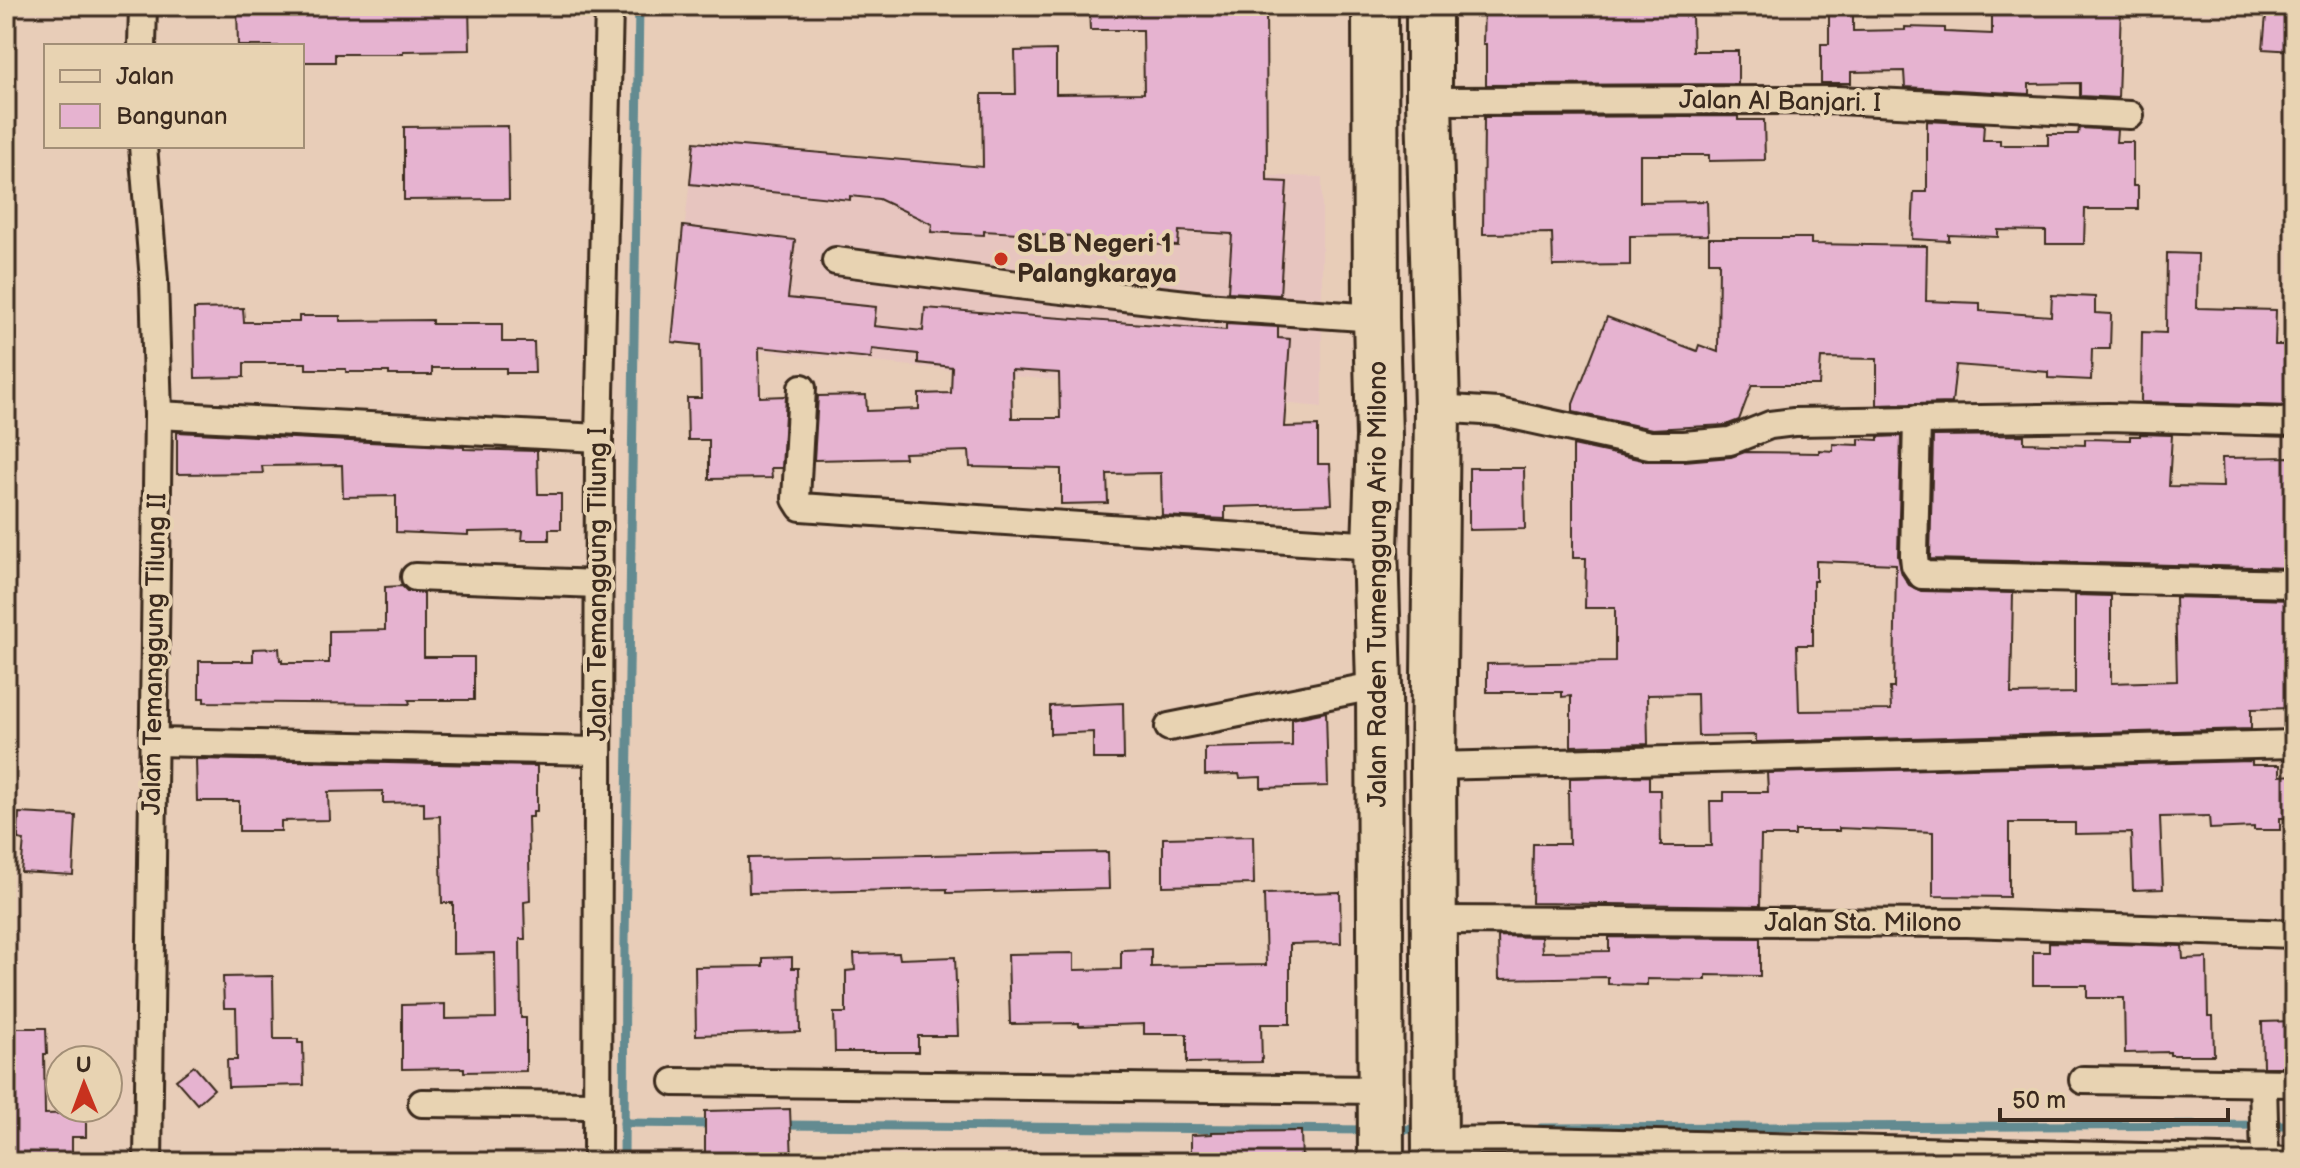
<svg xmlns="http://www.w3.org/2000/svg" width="2300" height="1168" viewBox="0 0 2300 1168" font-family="'Balsamiq Sans',sans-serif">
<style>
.built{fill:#e7c5bf}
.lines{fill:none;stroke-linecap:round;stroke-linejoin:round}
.stream{stroke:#638b91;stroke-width:9}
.building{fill:#e6b3d0;stroke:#3b2a1e;stroke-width:2;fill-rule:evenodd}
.street-casing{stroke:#3b2a1e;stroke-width:32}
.highway-casing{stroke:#3b2a1e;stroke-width:50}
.street{stroke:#e8d3b2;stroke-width:26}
.highway{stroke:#e8d3b2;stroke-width:44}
.poi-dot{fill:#c8321e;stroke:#e8d3b2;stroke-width:3}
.labels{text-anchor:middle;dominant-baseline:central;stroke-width:8;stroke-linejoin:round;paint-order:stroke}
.street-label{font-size:26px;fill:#3b2a1e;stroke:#e8d3b2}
.poi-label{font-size:26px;font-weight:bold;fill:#3b2a1e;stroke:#e8d3b2;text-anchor:start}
</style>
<rect width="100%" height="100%" fill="#e8cdb8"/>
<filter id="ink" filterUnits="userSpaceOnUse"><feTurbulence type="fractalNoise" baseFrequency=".0125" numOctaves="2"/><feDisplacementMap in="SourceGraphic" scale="16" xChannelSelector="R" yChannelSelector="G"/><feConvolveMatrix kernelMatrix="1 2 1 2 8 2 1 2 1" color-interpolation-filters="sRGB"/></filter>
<g filter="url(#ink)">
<polygon class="built" points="694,142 973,168 1322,177 1322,407 672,342"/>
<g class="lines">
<g class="stream">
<polyline points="624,1123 717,1124"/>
<polyline points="780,1125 1369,1130"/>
<polyline points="1541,1128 2294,1125"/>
<polyline points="1392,1130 1415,1129"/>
<polyline points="624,1162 625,941 639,6"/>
</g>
</g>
<g class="building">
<polygon points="237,6 469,6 470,50 403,51 403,54 335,54 335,62 302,62 302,46 238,46"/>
<polygon points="1089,6 1266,6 1267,181 1287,182 1280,295 1228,292 1232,234 1179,231 1178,246 1088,241 1089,237 984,231 984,235 931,232 932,224 879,199 850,196 850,200 690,184 694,142 983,167 982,94 1016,94 1015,51 1056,50 1056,94 1144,93 1143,30 1090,30"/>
<polygon points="1484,6 1675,6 1675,16 1692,16 1693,51 1738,51 1738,84 1486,85 1486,44 1483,44"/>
<polygon points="1829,6 1853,6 1853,31 1905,30 1905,27 1945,28 1945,32 1992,34 1992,6 2121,6 2118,98 2080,96 2080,83 2029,84 2029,94 1905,87 1904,71 1851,72 1851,83 1821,83 1821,44 1829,44"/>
<polygon points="2266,15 2294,16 2294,51 2263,49"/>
<polygon points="1738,116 1738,120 1764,120 1765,160 1709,161 1709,155 1640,155 1640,202 1707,201 1708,235 1630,236 1630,265 1553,266 1552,233 1483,234 1484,117"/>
<polygon points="1927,121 1984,124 1983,140 2000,140 2000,145 2048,145 2048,134 2078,134 2079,128 2117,130 2116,142 2133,142 2133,186 2138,186 2138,209 2085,209 2084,244 2046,244 2046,231 1998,230 1998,237 1949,235 1949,241 1912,239 1914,192 1927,192"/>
<polygon points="508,126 509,199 404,200 404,127"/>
<path d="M683,226L795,240L788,298L876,307L874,326L923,331L925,308L1226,330V324L1278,327V338L1290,339L1284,427L1318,426V464H1330L1332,504L1225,507V519L1162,516L1161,473L1107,474L1108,503L1061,504V469L970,467L969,451L904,453L905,458L814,460L818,396L866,395L867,411L919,409V394L951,393L952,367L918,363V354L872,349L871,358L759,347L760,397L786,396L782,468H771L772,478L709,479V440H688L687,398H701L700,345L672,342ZM1011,370L1059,373L1060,418H1012Z"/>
<polygon points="1709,238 1811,238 1811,244 1927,246 1926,301 1980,303 1980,311 2051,316 2052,295 2095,297 2095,313 2111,314 2110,349 2092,349 2091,380 2048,378 2048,372 1956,365 1952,403 1877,405 1877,359 1821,358 1819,385 1752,385 1739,420 1726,425 1652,429 1573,412 1573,404 1607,317 1697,351 1699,345 1718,352 1719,262 1709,262"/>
<polygon points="2167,253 2198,254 2197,308 2276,310 2275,345 2292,345 2292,406 2141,402 2142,332 2166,333"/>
<polygon points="243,308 244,322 299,322 299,316 340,316 340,321 432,320 432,324 502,324 502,342 534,342 535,373 506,373 506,368 432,368 432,375 389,375 389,372 346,372 346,369 306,369 306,363 244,363 244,377 195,378 194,309"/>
<polygon points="177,432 464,447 464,449 537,451 538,494 561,494 561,529 549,529 549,540 522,540 523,531 468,532 468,535 396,532 396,496 343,497 342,465 262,466 263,473 177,474"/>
<polygon points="2140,434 2172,435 2169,486 2223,487 2222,458 2294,457 2294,568 1930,559 1933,436 2024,435 2024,443 2085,445 2085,439 2130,440 2130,436 2140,436"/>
<path d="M1901,436L1898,556L1902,574L1909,585L1921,591L2013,593L2011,694L2075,693V595L2111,596V683L2177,681L2175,597L2293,600L2294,708L2251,709V729L1756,742V735L1698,736L1697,694L1647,695L1648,744L1571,746V696L1562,697V692H1487V664L1615,662V608H1585L1586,558H1573V445L1647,461H1684L1731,457L1745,452L1819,453V450L1833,451V444L1859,445V439L1878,440V437ZM1816,561L1896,564L1894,688H1890L1891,710L1799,711L1797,645H1813V581H1816Z"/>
<polygon points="1469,468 1524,468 1525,529 1469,530"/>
<polygon points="402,586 407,591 424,593 424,657 474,657 474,700 409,700 410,704 204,702 204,698 199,698 199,661 253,661 253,649 279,648 280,660 282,660 282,663 329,663 329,631 385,630 385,587"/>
<polygon points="1123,703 1124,759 1093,759 1093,732 1050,734 1050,706"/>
<polygon points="1326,712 1328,786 1261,788 1261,777 1240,778 1239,774 1205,775 1205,748 1292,746 1292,719"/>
<polygon points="196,759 537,766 537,811 533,811 533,817 528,817 530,901 524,902 525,939 520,939 521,1018 526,1018 526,1071 464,1072 464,1068 402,1069 402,1005 445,1004 445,1019 496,1018 495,953 453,954 453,903 442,903 440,816 424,817 424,802 383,803 383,791 328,792 329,820 281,821 281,831 239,831 239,801 197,801"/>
<polygon points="2252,761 2252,765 2280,765 2280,776 2294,775 2294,818 2280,818 2280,830 2254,830 2254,827 2210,829 2209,816 2160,817 2163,889 2133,890 2131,833 2075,834 2075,823 2009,823 2009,897 1933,896 1933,832 1839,828 1839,831 1795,831 1795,836 1761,836 1760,906 1532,903 1533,844 1569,844 1568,790 1570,790 1570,778 1649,776 1649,790 1660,790 1661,846 1711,846 1710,801 1724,801 1724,792 1768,792 1767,773"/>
<polygon points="19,813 76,816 73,875 21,872 24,840 18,839"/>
<polygon points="1253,836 1254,884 1163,886 1163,838"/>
<polygon points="1108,852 1109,889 947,893 947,889 749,893 748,858"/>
<polygon points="1340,892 1341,943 1290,944 1290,1024 1261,1024 1262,1062 1187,1063 1187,1034 1144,1034 1144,1024 1079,1026 1079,1023 1010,1024 1008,954 1074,953 1074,970 1121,969 1121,950 1151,949 1151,967 1266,965 1264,894"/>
<polygon points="1498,936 1541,937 1542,952 1609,951 1609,937 1760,938 1760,976 1706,975 1706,980 1647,979 1647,985 1608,984 1608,977 1499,979"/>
<polygon points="2049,942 2182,946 2183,959 2207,958 2208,1016 2213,1016 2214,1055 2170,1055 2170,1052 2125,1053 2124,998 2087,998 2087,985 2033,985 2033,952 2049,952"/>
<polygon points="899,953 900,959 955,957 958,1036 918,1036 918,1052 835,1052 834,1013 846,1013 846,971 855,970 854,954"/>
<polygon points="792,957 792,968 799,968 800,1032 696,1035 695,967 763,966 763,958"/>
<polygon points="273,976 274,1039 298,1039 298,1043 303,1043 304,1085 228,1087 227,1060 237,1060 236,1008 224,1008 223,977"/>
<polygon points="2294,1021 2294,1067 2263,1067 2262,1022"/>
<polygon points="13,1028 46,1028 47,1054 44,1054 45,1114 86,1113 86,1137 72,1137 72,1162 14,1162 14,1160 6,1160 6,1053 13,1053"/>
<polygon points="194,1066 214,1089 197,1104 176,1080"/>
<polygon points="790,1109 792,1162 705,1162 705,1111"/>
<polygon points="1301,1131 1302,1162 1191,1162 1191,1135 1212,1134 1212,1132"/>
</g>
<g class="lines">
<defs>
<g id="street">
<polyline points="142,46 143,6"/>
<polyline points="1429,101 1838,100 2130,115"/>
<polyline points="143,146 154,280 158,415 148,1162"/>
<polyline points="836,261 1018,285 1204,306 1376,318"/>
<polyline points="802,388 796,499 801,507 1375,546"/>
<polyline points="1437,408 1498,412 1650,445 1684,445 1730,441 1770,425 1794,422 2108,417 2294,422"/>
<polyline points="158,415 599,438"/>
<polyline points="1917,419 1914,556 1915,565 1922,575 2294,584"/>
<polyline points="415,577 598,584"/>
<polyline points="1169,727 1379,685"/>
<polyline points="154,742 597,751"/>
<polyline points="1433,766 2294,744"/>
<polyline points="1433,920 1966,923 2294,934"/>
<polyline points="2083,1080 2294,1083"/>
<polyline points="674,1082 1381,1090"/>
<polyline points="2263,1083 2265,1160"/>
<polyline points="422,1103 597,1105"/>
<polyline points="1435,1141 1509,1140 2294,1161"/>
<polyline points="597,1162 599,438 609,6"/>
</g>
<g id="highway">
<polyline points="1375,6 1376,318 1379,437 1375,546 1379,685 1381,1162"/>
<polyline points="1429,6 1429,101 1437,408 1433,766 1435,1162"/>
</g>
</defs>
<use href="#street" class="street-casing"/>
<use href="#highway" class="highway-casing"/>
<use href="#street" class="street"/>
<use href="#highway" class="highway"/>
</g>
</g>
<circle class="poi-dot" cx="1001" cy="259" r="8"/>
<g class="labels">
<g class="street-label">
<text transform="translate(1780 102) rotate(1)">Jalan Al Banjari. I</text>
<text transform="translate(598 584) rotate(-90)">Jalan Temanggung Tilung I</text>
<text transform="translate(1378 584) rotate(-90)">Jalan Raden Tumenggung Ario Milono</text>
<text transform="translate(155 654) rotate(-89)">Jalan Temanggung Tilung II</text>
<text x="1863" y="923">Jalan Sta. Milono</text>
</g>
<g class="poi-label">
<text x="1017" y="244">SLB Negeri 1<tspan x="1017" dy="30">Palangkaraya</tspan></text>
</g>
</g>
<rect width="2300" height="1168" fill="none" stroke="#e8d3b2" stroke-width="32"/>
<rect x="16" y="16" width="2268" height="1136" fill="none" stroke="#3b2a1e" stroke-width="3" filter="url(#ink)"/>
<rect x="44" y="44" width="260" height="104" fill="#e8d3b2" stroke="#a38f77" stroke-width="2"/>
<rect x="60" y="70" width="40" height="12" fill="#e8d3b2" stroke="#a38f77" stroke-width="2"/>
<text x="116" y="84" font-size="24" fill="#3b2a1e">Jalan</text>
<rect x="60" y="104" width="40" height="24" fill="#e6b3d0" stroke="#a38f77" stroke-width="2"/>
<text x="116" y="124" font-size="24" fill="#3b2a1e">Bangunan</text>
<g transform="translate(84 1084) rotate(359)"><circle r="38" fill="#e8d3b2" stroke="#a38f77" stroke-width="2"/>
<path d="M0-6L14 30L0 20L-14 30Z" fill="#c8321e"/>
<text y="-12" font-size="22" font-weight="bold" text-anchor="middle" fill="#3b2a1e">U</text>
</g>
<path d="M2000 1108v12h228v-12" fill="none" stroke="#3b2a1e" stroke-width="4"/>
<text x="2012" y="1108" font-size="24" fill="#3b2a1e" stroke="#e8d3b2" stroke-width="6" paint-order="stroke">50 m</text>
</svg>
